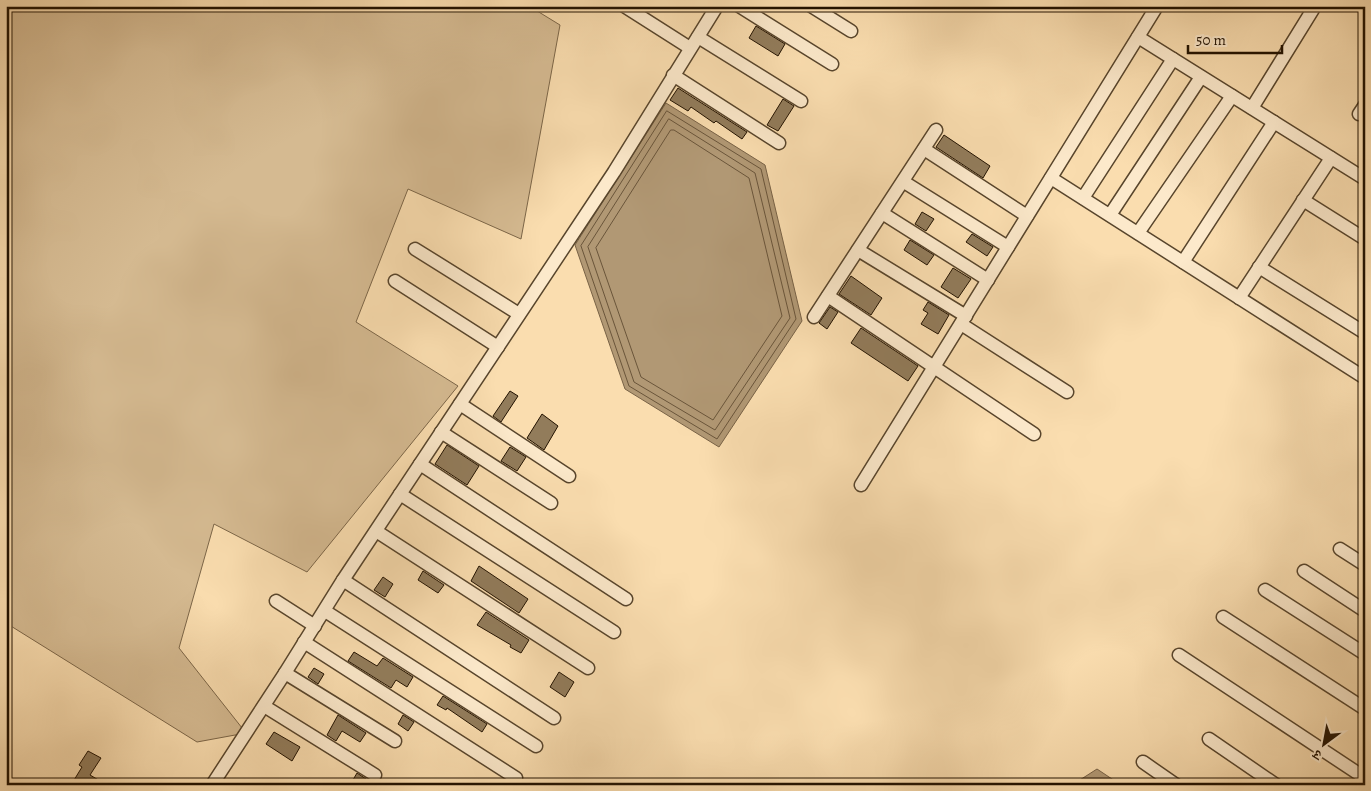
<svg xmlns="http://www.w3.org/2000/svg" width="1371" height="791" viewBox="0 0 1371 791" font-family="Alegreya,'Noto Serif Devanagari',serif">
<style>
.green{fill:#d5ba91;stroke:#7c6648}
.water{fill:#b19874;stroke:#786246}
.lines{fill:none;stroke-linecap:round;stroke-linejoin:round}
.shore{stroke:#6a553a;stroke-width:1}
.building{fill:#927c5b;stroke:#221200}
.minor-casing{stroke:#58452c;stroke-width:15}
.minor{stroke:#fce9cb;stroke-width:12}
</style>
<rect width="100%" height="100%" fill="#faddaf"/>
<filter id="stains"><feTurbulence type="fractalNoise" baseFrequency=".004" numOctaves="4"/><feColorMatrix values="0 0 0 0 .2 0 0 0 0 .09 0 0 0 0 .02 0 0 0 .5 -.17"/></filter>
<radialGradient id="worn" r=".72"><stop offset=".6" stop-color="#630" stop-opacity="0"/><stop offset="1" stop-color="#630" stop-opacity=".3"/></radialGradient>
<polygon class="green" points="6,6 529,6 560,25 521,239 408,189 356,322 458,386 307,572 214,524 179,648 246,733 197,742 6,623"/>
<g class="water">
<polygon points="666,103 765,165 802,321 719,447 625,389 575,245"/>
<polygon points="1097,769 1121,785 1072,785"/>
</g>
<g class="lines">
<g class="shore">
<polygon points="667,111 761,169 796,319 717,439 629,386 581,246"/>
<polygon points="669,119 755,173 790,318 715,430 634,382 588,247"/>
<polygon points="671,130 674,130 749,178 782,316 713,420 641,377 596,248"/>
</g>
</g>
<g class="building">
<polygon points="756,26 785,44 778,56 749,38"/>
<polygon points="678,88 747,132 742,139 716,121 714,123 691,107 688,111 670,100"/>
<polygon points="783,99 794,106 778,131 767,125"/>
<polygon points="944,135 990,166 983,178 936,147"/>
<polygon points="922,212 934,219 926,231 915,224"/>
<polygon points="972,234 993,247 987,256 966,242"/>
<polygon points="910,240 934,255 927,265 904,250"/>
<polygon points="953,268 971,279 958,298 941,287"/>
<polygon points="851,276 882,298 871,315 839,294"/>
<polygon points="928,302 949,315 938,334 921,324 928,313 923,310"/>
<polygon points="830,307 838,312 827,329 819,323"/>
<polygon points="861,328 918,366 908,381 851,343"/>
<polygon points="510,391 518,396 501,422 493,416"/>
<polygon points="542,414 558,426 544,450 527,438"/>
<polygon points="447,445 479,466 467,485 435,464"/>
<polygon points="510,447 526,457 517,471 501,461"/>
<polygon points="479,566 528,599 519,613 471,581"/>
<polygon points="423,571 444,585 438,593 418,580"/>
<polygon points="383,577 393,584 385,597 374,590"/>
<polygon points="486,612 529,640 521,653 510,647 511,645 477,625"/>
<polygon points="354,652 377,666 383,658 413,677 407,687 396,680 391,688 348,661"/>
<polygon points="314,668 324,674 318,684 308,677"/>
<polygon points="559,672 574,682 565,697 550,687"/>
<polygon points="443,696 487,724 482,732 447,708 446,710 437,705"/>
<polygon points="338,715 366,733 360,742 342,731 336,741 327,735"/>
<polygon points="403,715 414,722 408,731 398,724"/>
<polygon points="274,732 300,747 292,761 266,744"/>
<polygon points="88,751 101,758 90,775 107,785 71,785 82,767 79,765"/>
<polygon points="357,773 369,781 367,785 350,785"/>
</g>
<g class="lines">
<defs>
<g id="minor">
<polyline points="624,6 690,48"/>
<polyline points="739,6 832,64"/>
<polyline points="811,6 851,31"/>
<polyline points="698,37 801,101"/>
<polyline points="1138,37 1365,179"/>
<polyline points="673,75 779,143"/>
<polyline points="1252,108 1315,6"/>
<polyline points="1359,114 1365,105"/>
<polyline points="924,149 1027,216"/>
<polyline points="1051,178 1365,378"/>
<polyline points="904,182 1008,247"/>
<polyline points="1083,198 1173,59"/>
<polyline points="1303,200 1365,239"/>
<polyline points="882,213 988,280"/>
<polyline points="1110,215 1201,77"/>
<polyline points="1138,233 1232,96"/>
<polyline points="415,249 519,314"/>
<polyline points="858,250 966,316"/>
<polyline points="1183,262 1274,122"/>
<polyline points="1259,267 1365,333"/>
<polyline points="395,281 498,347"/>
<polyline points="828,296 1034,434"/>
<polyline points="1239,298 1331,158"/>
<polyline points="814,317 936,130"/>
<polyline points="961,324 1067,392"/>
<polyline points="460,404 569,476"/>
<polyline points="441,432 551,503"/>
<polyline points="420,464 626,599"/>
<polyline points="861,485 1157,6"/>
<polyline points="400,494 614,632"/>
<polyline points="376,531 588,668"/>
<polyline points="1340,549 1365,565"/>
<polyline points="1304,571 1365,611"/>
<polyline points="343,580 554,718"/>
<polyline points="1265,590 1365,654"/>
<polyline points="276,601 315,626"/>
<polyline points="325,611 536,746"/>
<polyline points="1223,617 1365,709"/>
<polyline points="304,642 516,778"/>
<polyline points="1179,655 1365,778"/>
<polyline points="285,673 395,741"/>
<polyline points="264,706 375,775"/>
<polyline points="1209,739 1276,785"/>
<polyline points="1143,762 1176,785"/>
<polyline points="212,785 285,673 343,580 614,172 717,6"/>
</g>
</defs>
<use href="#minor" class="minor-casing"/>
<use href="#minor" class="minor"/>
</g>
<rect width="1371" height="791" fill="none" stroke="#faddaf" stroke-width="25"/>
<rect x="8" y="8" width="1356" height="776" fill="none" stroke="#221200" stroke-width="2.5"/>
<rect x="12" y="12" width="1346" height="766" fill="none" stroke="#221200"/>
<g transform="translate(1324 744) rotate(212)" stroke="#fce9cb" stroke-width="4" paint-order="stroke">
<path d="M0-4L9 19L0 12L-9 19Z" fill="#221200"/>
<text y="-8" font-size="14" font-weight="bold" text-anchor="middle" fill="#221200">उ</text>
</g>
<path d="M1188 45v8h94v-8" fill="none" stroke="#221200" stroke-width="2.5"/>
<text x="1196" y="45" font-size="15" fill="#221200" stroke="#fce9cb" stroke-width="4" paint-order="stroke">50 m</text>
<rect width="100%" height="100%" filter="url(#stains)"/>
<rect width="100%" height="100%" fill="url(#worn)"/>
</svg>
